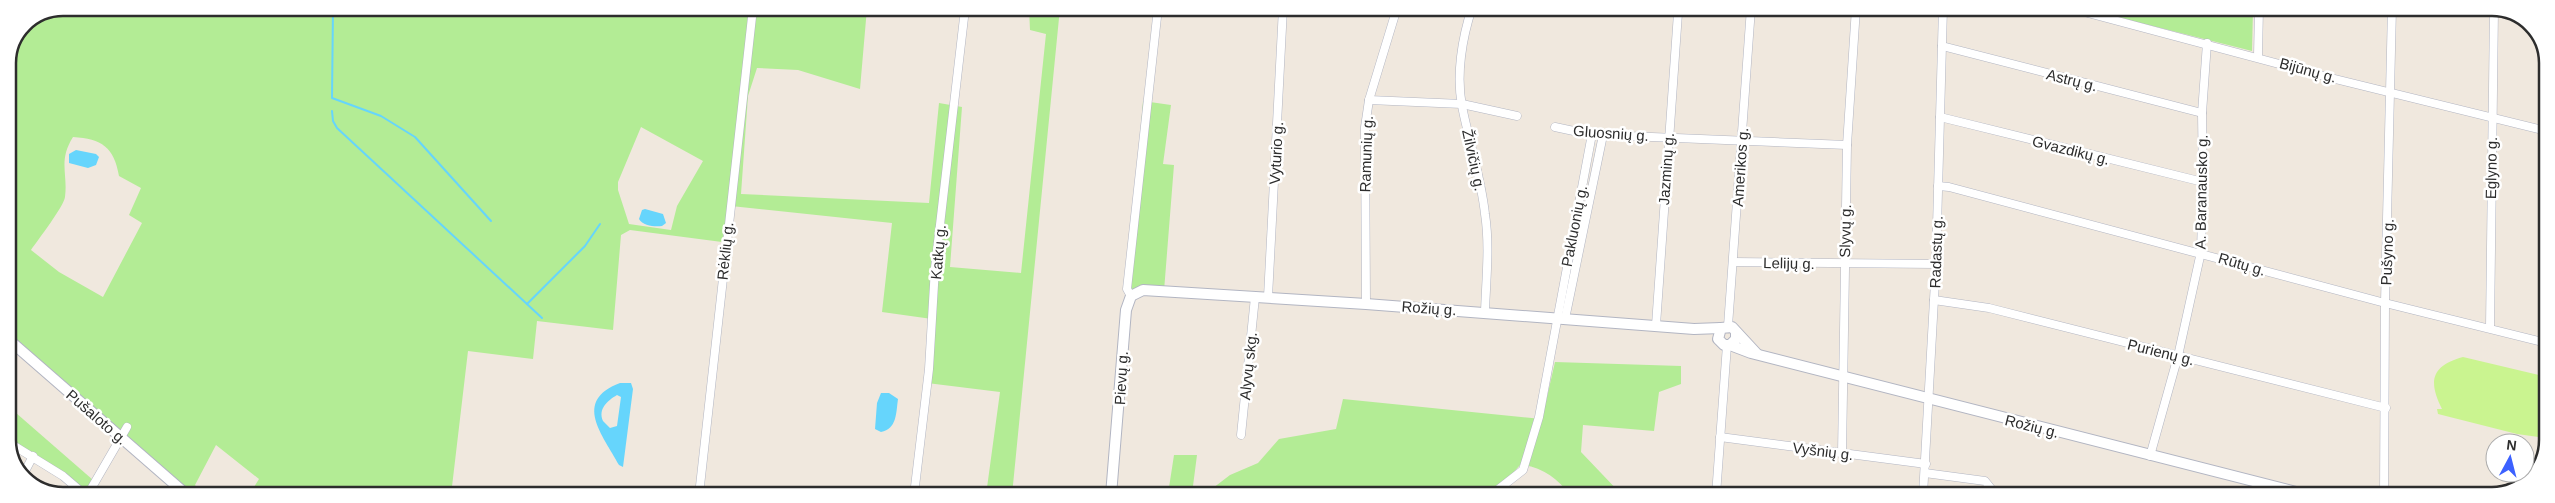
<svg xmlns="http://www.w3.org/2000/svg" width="2555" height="503" viewBox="0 0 2555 503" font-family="Arial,sans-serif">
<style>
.green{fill:#b3ec95;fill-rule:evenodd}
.pitch{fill:#caf490}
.water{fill:#66d5fc;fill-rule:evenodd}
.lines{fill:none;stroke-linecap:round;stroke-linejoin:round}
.stream{stroke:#66d5fc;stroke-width:2}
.street-casing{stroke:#b2b5c2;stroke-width:9}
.secondary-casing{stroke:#b2b5c2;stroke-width:12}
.street{stroke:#fff;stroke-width:8}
.secondary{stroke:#fff;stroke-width:10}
.labels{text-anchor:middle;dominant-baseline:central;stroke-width:5;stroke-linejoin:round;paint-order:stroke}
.street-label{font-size:15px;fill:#2d2d2d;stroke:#fff}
.rim{fill:none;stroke:#2d2d2d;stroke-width:2.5}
</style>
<rect width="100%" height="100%" fill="#f0e8de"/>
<g class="green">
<path d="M63,8H867L860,89L798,70L757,68L748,96L741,194L929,203L939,103L962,107L950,267L1021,273L1046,34L1030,30L1029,8H1060L1012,495H986L1000,392L927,383L932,319L882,312L892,223L731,206L722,242L630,230L621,235L613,330L537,321L533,359L468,351L451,495H249L259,479L216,445L195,485L202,495H193L8,333V63L24,24ZM641,127L703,161L677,206L671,230L629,224L618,190V182ZM73,137C102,139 114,147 119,176L141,188L129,215L142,223L103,297L59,272L31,250C38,240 64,206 65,197C68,173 58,161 73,137Z"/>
<polygon points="2081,8 2253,8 2252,51"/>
<polygon points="1143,101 1171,105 1163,164 1174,165 1164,291 1128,292"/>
<path d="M1555,362L1681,366V384L1659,392L1654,431L1583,425L1581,452L1622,495H1570C1558,479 1541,466 1520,465L1505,482L1483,495H1158L1168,494L1174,455H1197L1193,486L1213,488L1230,475L1258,463L1279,439L1336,429L1343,399L1542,419Z"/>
<polygon points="8,406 93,480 88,488 82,489 8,440"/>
</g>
<path class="pitch" d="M2463,357L2547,377L2546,438L2517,434L2438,414L2437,409H2442C2428,381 2431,366 2463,357Z"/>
<g class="water">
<polygon points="76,150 96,154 99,157 96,165 88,168 69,163 69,154"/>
<path d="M645,209L663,214L666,223L662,226C655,227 643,226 639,219L642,210Z"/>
<path d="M620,383H631L633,389L623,467L619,465C603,435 572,401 620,383ZM617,395L621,397L617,426L610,428L603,421C598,409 607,401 617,395Z"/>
<path d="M881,393H889L898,399C896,413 897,429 881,432L875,429L877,403Z"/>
</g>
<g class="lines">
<g class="stream">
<polyline points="333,8 332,98 381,116 415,137 491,221"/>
<polyline points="332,111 333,121 337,128 542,318"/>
<polyline points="527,304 585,246 600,224"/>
</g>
<defs>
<g id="street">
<path d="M1472,8C1462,38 1456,75 1462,106C1469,142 1481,177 1485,214C1490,247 1486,279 1485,312"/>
<polyline points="2069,8 2335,79 2547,131"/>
<polyline points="1942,46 2202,113"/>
<polyline points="2258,56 2259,8"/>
<polyline points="1369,100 1462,104 1517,116"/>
<polyline points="1940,117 2203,182"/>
<polyline points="1555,127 1583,133 1603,135 1847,145"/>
<polyline points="1938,186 1949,187 2385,303 2547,343"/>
<polyline points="1733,262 1936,264"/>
<polyline points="1131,296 1127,289 1158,8"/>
<polyline points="1268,297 1283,8"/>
<polyline points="1934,300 1989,308 2386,408"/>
<polyline points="1366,304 1365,127 1369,100 1397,8"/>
<polyline points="1565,319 1603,135"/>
<polyline points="1656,325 1678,13"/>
<polyline points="1728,326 1751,8"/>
<polyline points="2490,328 2494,9"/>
<polyline points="1241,435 1255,297"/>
<polyline points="1720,437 1926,464"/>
<polyline points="8,442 63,476 84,494"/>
<polyline points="1842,454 1847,145 1856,8"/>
<polyline points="2150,456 2178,356 2201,252 2203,182 2202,113 2207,43"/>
<polyline points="1925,473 1985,481 1993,491 1994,495"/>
<polyline points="22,477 33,456"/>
<polyline points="88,494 127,427"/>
<polyline points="699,495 753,8"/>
<polyline points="914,495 929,369 935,268 965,9"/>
<polyline points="1491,495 1523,470 1539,417 1592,134"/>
<polyline points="1716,495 1727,345"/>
<polyline points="1923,495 1936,264 1943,8"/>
<polyline points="2266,495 2268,486"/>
<polyline points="2384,495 2385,303 2392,8"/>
</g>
<g id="secondary">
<polyline points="1736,333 1736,339 1730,345 1724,345 1718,339 1721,328 1732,327 1757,354"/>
<polyline points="8,339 187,495"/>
<polyline points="1730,345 1751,353 2308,495"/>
<polyline points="1111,495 1126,310 1131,296 1143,290 1366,304 1694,329 1721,328"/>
</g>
</defs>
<use href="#street" class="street-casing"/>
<use href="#secondary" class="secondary-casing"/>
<use href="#street" class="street"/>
<use href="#secondary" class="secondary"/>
</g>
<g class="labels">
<g class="street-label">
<text transform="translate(2308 70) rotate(15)">Bijūnų g.</text>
<text transform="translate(2072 80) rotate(14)">Astrų g.</text>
<text transform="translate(1611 133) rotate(4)">Gluosnių g.</text>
<text transform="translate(2071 150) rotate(14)">Gvazdikų g.</text>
<text transform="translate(1276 153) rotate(-87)">Vyturio g.</text>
<text transform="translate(1366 154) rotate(-88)">Ramunių g.</text>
<text transform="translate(1474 160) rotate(78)">Žilvičių g.</text>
<text transform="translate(1740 167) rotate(-86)">Amerikos g.</text>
<text transform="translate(2491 168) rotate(-89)">Eglyno g.</text>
<text transform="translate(1666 169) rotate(-86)">Jazminų g.</text>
<text transform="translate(2201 192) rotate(-89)">A. Baranausko g.</text>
<text transform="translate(1574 226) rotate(-79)">Pakluonių g.</text>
<text transform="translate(1845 231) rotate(-89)">Slyvų g.</text>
<text transform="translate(725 251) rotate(-84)">Rėklių g.</text>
<text transform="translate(938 252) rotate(-85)">Katkų g.</text>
<text transform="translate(1936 252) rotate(-88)">Radastų g.</text>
<text transform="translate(2387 252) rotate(-88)">Pušyno g.</text>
<text transform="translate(1789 263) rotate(1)">Lelijų g.</text>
<text transform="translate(2242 264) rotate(16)">Rūtų g.</text>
<text transform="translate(1429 308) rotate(4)">Rožių g.</text>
<text transform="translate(2161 352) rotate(14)">Purienų g.</text>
<text transform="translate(1248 366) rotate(-84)">Alyvų skg.</text>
<text transform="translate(1121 378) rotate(-87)">Pievų g.</text>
<text transform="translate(97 417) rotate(41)">Pušaloto g.</text>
<text transform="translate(2032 426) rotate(14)">Rožių g.</text>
<text transform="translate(1823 451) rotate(7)">Vyšnių g.</text>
</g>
</g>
<path d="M0 0H2555V503H0ZM63 16H2492A47 47 0 0 1 2539 63V440A47 47 0 0 1 2492 487H63A47 47 0 0 1 16 440V63A47 47 0 0 1 63 16Z" fill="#fff" fill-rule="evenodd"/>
<path class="rim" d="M63 16H2492A47 47 0 0 1 2539 63V440A47 47 0 0 1 2492 487H63A47 47 0 0 1 16 440V63A47 47 0 0 1 63 16Z"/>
<g transform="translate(2510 458) rotate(7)"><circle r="24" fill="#ffffff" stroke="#ababab"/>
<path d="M0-4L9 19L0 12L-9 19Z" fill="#3c61ff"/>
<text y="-8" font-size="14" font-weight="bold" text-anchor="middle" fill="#2d2d2d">N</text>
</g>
</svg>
